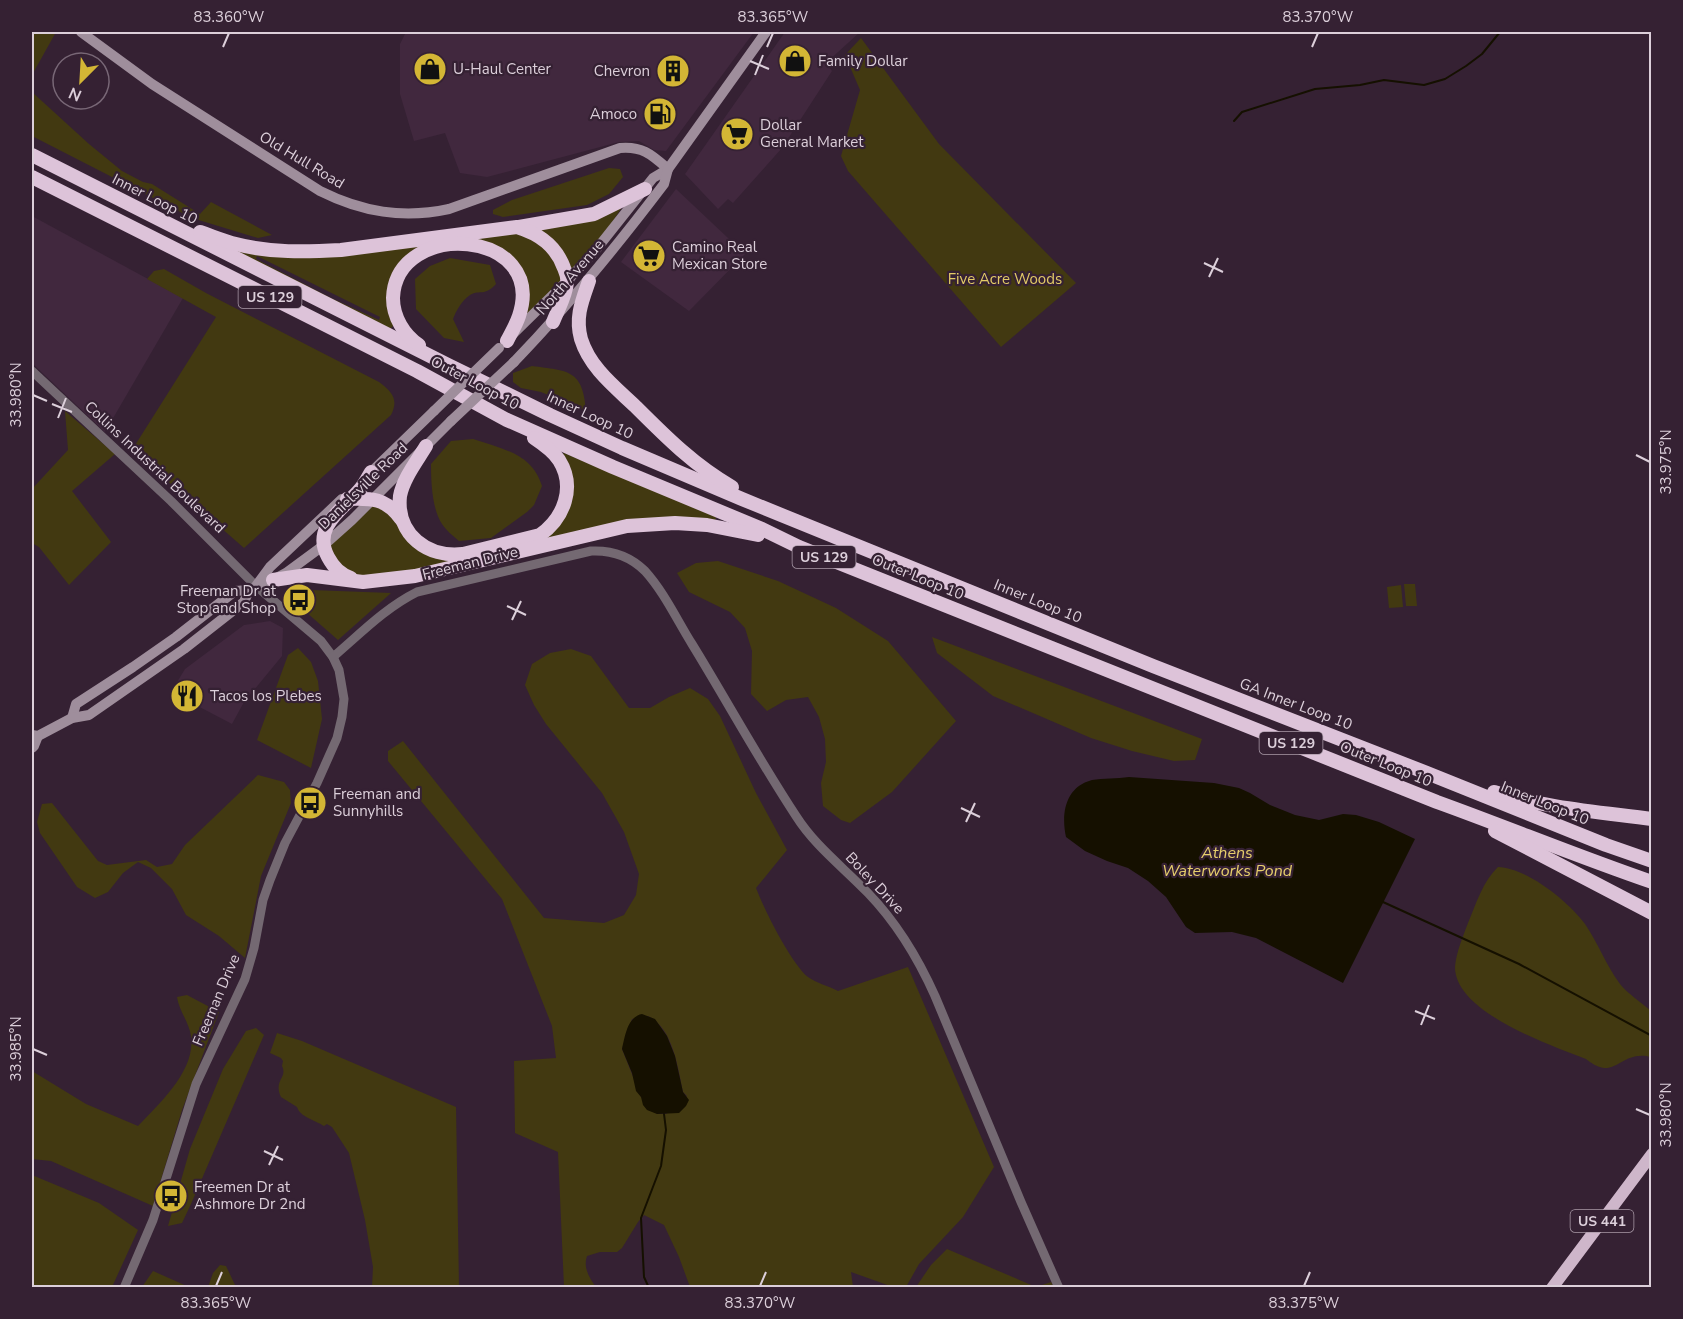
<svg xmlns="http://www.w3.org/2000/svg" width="1683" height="1319" viewBox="0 0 1683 1319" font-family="'Nunito Sans',sans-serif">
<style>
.built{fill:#41283e}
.green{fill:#423911;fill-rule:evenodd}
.water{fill:#151000}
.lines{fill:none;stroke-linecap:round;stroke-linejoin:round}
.stream{stroke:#151000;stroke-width:2}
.tertiary{stroke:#746972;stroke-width:9}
.secondary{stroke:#9f8e9c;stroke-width:10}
.trunk{stroke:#ceb6ca;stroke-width:12}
.motorway{stroke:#ddc3d9;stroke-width:14}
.secondary-bridge{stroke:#9f8e9c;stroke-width:10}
.ticks{fill:none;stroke:#dccfda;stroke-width:2}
.labels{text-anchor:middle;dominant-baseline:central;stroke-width:4.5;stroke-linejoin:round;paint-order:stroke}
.shield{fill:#352133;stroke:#aa9ba8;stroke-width:1.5}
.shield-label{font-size:14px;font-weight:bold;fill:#dccfda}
.poi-label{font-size:15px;fill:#dccfda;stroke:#352133;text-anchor:start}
.street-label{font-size:15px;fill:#dccfda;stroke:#352133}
.park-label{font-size:15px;fill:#e3cb67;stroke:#352133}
.water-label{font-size:16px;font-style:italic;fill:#e7cf6c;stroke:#352133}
.neatline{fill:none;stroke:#dccfda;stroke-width:2}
.ticks-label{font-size:15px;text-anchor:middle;fill:#dccfda}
</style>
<rect width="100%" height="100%" fill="#352133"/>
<g class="built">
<polygon points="406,32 754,32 666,151 654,150 639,141 619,142 487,177 460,173 445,133 414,141 400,94 400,44"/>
<polygon points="785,32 860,32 826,63 832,71 782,148 733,203 728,199 718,209 685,174"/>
<polygon points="676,189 745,254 689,311 621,262"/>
<polygon points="32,216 183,298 105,432 32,363"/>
<polygon points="270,621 283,628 282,656 244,702 232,724 171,692 185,669 244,625"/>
</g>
<g class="green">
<polygon points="32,32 56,32 32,75"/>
<polygon points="861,38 939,144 1076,283 1001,347 848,171 841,156 860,90 845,55"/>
<polygon points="32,92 89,144 122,171 143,182 152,184 200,214 211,202 272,235 258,238 192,218 32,136"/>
<polygon points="609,168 620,169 623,177 609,194 587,205 503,217 493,214 493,210 512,200"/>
<polygon points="622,207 602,238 569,274 533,230"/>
<path d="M517,232L546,244L563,278L521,320L514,259C505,252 496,244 485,242C471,239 422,256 405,261L395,324L390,329L229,249L252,250ZM257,256L380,317L379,320L331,298L256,259Z"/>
<path d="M450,258L490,265L496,284C484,297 481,289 470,295C462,300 456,311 453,319L464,342L444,338L416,309L415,279L430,266Z"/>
<path d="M164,269L206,293L379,382C392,392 399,399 391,415L244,548L132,450L216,317L147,279L154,271Z"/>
<path d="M532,366C568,371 583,369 586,411L541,392L521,388L513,382V373Z"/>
<polygon points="65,411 115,454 72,491 111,542 69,585 39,547 32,543 32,489 68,450"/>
<path d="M473,439C502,449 532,453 542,486L534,505L527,512L491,538L459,541C453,536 446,530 442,524C432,509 431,482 431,464L451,441Z"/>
<polygon points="564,453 716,517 715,522 689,520 415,572 364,578 345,573 327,546 375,503 380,504 433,554 527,543 561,520 560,456"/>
<polygon points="718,561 778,581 836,608 888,641 956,721 892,792 850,823 841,820 823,806 821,783 826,762 825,739 819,717 808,697 786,700 767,711 751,694 752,651 745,628 730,612 689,592 677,573 696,563"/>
<polygon points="1415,584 1417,606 1406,606 1404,584"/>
<polygon points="1401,585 1403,607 1389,608 1387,587"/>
<polygon points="311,590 391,593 338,640 298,605 294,596"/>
<polygon points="932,637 1202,739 1195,760 1174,761 1132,751 1091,738 993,696 937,653"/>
<polygon points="298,648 311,662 318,681 322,719 311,768 257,740 288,655"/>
<path d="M571,649L591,656L629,708H650L669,697L690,688L708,699L720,716L756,793L787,850L756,888C764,909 791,963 808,977C816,983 829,986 838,991L908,967L994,1167L963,1217L919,1264L906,1287H893L851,1272L853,1287H690L679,1257L664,1225L644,1215L638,1222L622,1248L617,1252H600L587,1256C583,1267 589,1278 596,1287H564L558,1152L515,1133L514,1061L556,1058L552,1026L502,899L388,761V751L403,741L544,918L604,923L624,915L636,895L639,874L624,832L602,793L546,724L534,705L525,685L532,664L550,653ZM648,1016C673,1028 678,1068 683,1092L687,1096L666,1114H657L641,1097L622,1049L632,1019Z"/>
<polygon points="258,775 284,782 290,790 291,803 261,876 245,958 219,936 186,915 172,889 151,868 138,862 123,873 108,892 95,898 77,887 40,833 37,822 42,804 52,803 98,861 107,865 146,860 157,867 172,864 185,845"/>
<path d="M1498,867C1527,868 1568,901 1585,924C1598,943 1606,965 1620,984C1628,994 1641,1002 1651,1011V1057C1627,1051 1619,1069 1604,1068C1597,1067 1591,1063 1586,1059C1551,1045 1455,1013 1455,967C1456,953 1463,936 1468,923C1476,904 1483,881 1498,867Z"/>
<path d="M187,995L219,1012L182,1110L153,1206L51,1161L32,1159V1071L86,1104L138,1126C160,1103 196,1070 191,1036C189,1022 179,1011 177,997Z"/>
<polygon points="256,1028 264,1035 191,1204 182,1223 168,1226 190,1149 223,1069 246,1031"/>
<path d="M277,1033L302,1041L456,1107L459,1287H372L373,1267L365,1220L349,1153L332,1127L327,1124L324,1126C315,1120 300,1117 297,1107L281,1097C273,1080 288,1078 282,1066L283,1061L281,1058L270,1053Z"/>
<polygon points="32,1175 99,1203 138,1230 112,1287 32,1287"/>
<polygon points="947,1249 1036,1287 1051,1282 1054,1287 916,1287 931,1265"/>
<polygon points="220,1265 226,1266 236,1287 208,1287 213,1273"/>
<polygon points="153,1271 189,1287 142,1287"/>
</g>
<g class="water">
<path d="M1129,777L1214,783L1239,788L1250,793L1270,805L1295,815L1319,820L1343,814L1356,815L1379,822L1415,839L1343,983L1256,938L1232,932L1195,933L1186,927L1166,897L1148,881L1128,868L1107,861L1085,851L1066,837C1061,814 1065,787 1092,780C1103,778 1117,779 1129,777Z"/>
<path d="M642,1014L655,1019L667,1036L675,1056L683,1092L689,1100L686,1106L679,1113L657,1114L647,1110L643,1105L641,1097L636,1091L632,1073L622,1049C625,1037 627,1017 642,1014Z"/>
</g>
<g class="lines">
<g class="stream">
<polyline points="1234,121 1242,112 1315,89 1360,85 1384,80 1424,85 1445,79 1466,66 1482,54 1500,32"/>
<polyline points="1383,902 1519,964 1652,1036"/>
<polyline points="649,1288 644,1277 641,1218 661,1166 666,1130 664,1114"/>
</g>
<g class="tertiary">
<polyline points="32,371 171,501 256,586 321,641 333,657 339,670 344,699 342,717 337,738 317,783 285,843 270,880 263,900 254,948 245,979 196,1084 153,1220 124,1288"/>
<path d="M333,657C360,634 385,608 417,592L591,551C612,550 630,556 645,571C664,592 677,620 692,644C727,701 759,760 796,816C815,846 843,867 868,893C896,922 918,958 935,996L1021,1202L1059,1288"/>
</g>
<g class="secondary">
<path d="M81,32L152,84L320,191C362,212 403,219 449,209L620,148C643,146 652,155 668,169"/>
<polyline points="513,334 567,281 595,251 653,178 668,169"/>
<path d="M514,362C568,306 617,246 664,184L668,169L766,32"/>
<polyline points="367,476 434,411"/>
<polyline points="256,586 270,567 342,499"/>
<polyline points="72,718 76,704 133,667 176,637 235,591 249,590 273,580 286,573 324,545 352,520 451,421"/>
<polyline points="32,735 38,736 72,718 89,715 184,649 244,602 249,590"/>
<polyline points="32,748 34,746 38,736"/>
</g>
<polyline class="trunk" points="1552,1288 1652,1154"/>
<g class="motorway">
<polyline points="32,155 448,365 550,415 622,448 742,499 1153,666 1427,773 1606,845 1652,861"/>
<path d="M32,177L417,371L507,420L613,467L762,529L799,547L1437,802C1509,828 1579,857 1652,882"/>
<polyline points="519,227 594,214 645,189"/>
<path d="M200,232C212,236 224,241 236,244C270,253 306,252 341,250L517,227C540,234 556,246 564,268C566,273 568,277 567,282C566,296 558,309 553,322"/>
<path d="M589,281C582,301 575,317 581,339C590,368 615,387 636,407C666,437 695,466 732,487"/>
<path d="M419,345C404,335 393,317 393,298C396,218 548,229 519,316C516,325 511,333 507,341"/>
<path d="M426,446C417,461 403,479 400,496C396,535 428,558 463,554L540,535C564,518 576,487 559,460C553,451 543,444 534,438"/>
<path d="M347,499C372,498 386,498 401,519"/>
<path d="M351,578C340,574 334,568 328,557C311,526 345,508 361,488C365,483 368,477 371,472"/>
<polyline points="273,580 307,575 363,582 415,576 627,526 675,523 707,525 758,535"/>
<path d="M1494,792C1545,808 1599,812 1652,819"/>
<polyline points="1495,831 1652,913"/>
</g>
<g class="secondary-bridge">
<polyline points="434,411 499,348"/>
<polyline points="451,421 514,362"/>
</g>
</g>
<path class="ticks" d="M223,47L229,33M767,47L773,33M1312,47L1318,33M750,61L769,69M755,75L763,55M1204,263L1223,272M1209,277L1218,258M33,395L47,401M52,404L72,412M58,418L66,398M1636,455L1650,462M507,606L526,615M512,620L521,601M961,808L980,817M966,822L975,803M1415,1011L1435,1019M1421,1025L1429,1005M33,1049L47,1055M1636,1109L1650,1115M264,1151L283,1160M269,1165L278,1146M216,1286L222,1272M760,1286L766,1272M1304,1286L1310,1272"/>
<defs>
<symbol id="shop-disc" viewBox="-11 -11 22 22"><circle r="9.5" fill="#d3b635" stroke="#352133"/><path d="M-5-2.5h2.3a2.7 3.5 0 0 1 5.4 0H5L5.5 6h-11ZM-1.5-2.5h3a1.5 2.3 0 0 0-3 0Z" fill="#111"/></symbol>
<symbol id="building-disc" viewBox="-11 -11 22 22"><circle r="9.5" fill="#d3b635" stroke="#352133"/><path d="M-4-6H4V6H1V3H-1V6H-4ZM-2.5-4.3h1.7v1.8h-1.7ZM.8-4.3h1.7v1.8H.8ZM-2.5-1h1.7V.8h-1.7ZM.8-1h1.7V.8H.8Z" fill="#111"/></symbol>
<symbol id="fuel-disc" viewBox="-11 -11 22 22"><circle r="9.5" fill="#d3b635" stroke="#352133"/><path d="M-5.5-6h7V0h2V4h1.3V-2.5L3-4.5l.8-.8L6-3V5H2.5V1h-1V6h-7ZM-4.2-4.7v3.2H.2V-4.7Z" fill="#111"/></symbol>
<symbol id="supermarket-disc" viewBox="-11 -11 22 22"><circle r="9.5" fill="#d3b635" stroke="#352133"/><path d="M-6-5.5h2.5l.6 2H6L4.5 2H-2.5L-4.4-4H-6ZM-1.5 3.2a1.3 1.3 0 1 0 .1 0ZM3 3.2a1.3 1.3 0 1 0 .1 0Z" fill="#111"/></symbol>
<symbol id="bus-disc" viewBox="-11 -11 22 22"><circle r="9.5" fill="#d3b635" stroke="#352133"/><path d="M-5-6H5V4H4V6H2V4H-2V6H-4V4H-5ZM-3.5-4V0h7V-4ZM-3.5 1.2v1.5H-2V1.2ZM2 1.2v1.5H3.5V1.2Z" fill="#111"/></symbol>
<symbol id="restaurant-disc" viewBox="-11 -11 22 22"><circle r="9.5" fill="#d3b635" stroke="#352133"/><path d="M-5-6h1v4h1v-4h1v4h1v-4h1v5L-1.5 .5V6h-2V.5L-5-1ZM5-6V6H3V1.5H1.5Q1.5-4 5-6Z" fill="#111"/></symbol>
</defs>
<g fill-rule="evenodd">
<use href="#shop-disc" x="776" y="42" width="38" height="38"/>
<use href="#shop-disc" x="411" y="50" width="38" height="38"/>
<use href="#building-disc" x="654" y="52" width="38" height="38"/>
<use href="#fuel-disc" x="641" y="95" width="38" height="38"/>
<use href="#supermarket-disc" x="718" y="115" width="38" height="38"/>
<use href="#supermarket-disc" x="630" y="237" width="38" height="38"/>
<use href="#bus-disc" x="280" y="581" width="38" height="38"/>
<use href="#restaurant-disc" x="168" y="677" width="38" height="38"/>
<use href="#bus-disc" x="291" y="784" width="38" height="38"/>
<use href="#bus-disc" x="152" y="1177" width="38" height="38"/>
</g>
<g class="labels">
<g class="shield">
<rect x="238.5" y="286" width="63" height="22" rx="4.5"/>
<rect x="792.5" y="546" width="63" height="22" rx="4.5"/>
<rect x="1259.5" y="732" width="63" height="22" rx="4.5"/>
<rect x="1570.5" y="1210" width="63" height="22" rx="4.5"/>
</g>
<g class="shield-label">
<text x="270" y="297">US 129</text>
<text x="824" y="557">US 129</text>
<text x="1291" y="743">US 129</text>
<text x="1602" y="1221">US 441</text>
</g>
<g class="poi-label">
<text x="818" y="61">Family Dollar</text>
<text x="453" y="69">U-Haul Center</text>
<text x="650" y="71" text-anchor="end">Chevron</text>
<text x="637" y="114" text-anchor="end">Amoco</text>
<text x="760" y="125">Dollar<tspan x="760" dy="17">General Market</tspan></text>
<text x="672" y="247">Camino Real<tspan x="672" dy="17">Mexican Store</tspan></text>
<text x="276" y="591" text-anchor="end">Freeman Dr at<tspan x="276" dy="17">Stop and Shop</tspan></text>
<text x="210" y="696">Tacos los Plebes</text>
<text x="333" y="794">Freeman and<tspan x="333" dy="17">Sunnyhills</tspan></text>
<text x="194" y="1187">Freemen Dr at<tspan x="194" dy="17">Ashmore Dr 2nd</tspan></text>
</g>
<g class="street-label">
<text transform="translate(302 160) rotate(31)">Old Hull Road</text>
<text transform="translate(155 199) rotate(27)">Inner Loop 10</text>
<text transform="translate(570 277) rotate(-49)">North Avenue</text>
<text transform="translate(475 383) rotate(28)">Outer Loop 10</text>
<text transform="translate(590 415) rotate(25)">Inner Loop 10</text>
<text transform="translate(155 467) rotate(43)">Collins Industrial Boulevard</text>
<text transform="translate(363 486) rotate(-44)">Danielsville Road</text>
<text transform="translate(470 563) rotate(-14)">Freeman Drive</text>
<text transform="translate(918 577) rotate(22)">Outer Loop 10</text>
<text transform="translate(1038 601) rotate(22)">Inner Loop 10</text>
<text transform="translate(1296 704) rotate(21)">GA Inner Loop 10</text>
<text transform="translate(1386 764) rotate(22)">Outer Loop 10</text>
<text transform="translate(1545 803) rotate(22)">Inner Loop 10</text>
<text transform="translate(875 883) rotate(47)">Boley Drive</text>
<text transform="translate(216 1000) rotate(-67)">Freeman Drive</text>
</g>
<g class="park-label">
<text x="1005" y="279">Five Acre Woods</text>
</g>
<g class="water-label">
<text x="1227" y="853">Athens<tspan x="1227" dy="18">Waterworks Pond</tspan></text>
</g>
</g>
<rect width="1683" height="1319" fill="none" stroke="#352133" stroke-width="66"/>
<g transform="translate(81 81) rotate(204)"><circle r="28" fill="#352133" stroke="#786776" stroke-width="1.5"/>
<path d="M0-4.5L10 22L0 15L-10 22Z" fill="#d3b635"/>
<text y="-9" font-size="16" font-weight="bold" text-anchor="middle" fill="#dccfda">N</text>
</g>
<rect x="33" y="33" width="1617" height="1253" class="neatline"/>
<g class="ticks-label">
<text x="229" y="22">83.360°W</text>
<text x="773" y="22">83.365°W</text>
<text x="1318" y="22">83.370°W</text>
<text transform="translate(16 395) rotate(-90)" y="5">33.980°N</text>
<text transform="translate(1666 462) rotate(-90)" y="5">33.975°N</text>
<text transform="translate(16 1049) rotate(-90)" y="5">33.985°N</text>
<text transform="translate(1666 1115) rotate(-90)" y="5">33.980°N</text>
<text x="216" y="1308">83.365°W</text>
<text x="760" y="1308">83.370°W</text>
<text x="1304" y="1308">83.375°W</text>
</g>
</svg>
